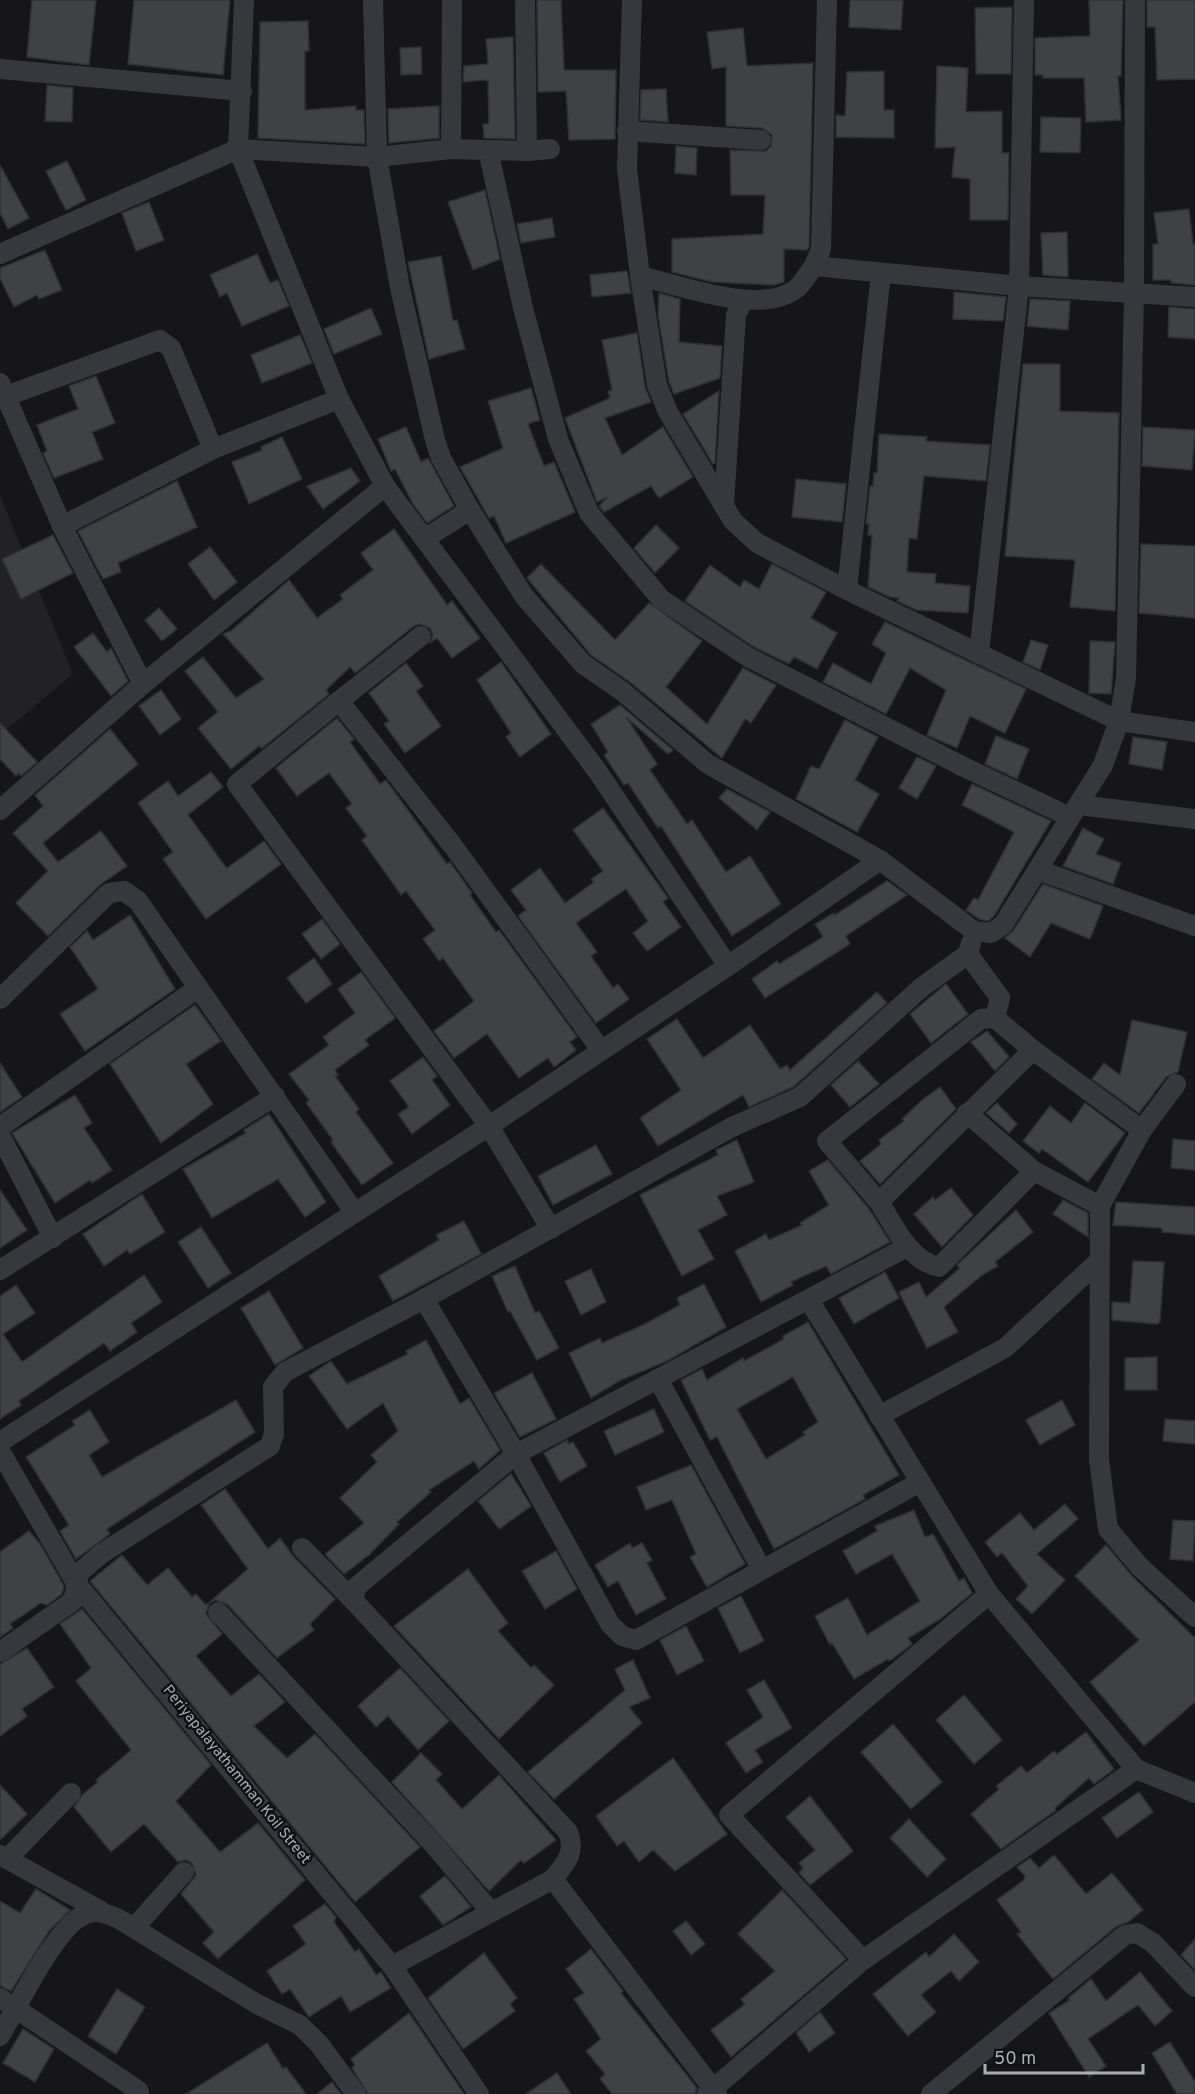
<svg xmlns="http://www.w3.org/2000/svg" width="1195" height="2094" viewBox="0 0 1195 2094" font-family="Overpass,sans-serif">
<style>
.built{fill:#222225}
.building{fill:#404145;stroke:#303034;stroke-width:1.5;fill-rule:evenodd}
.lines{fill:none;stroke-linecap:round;stroke-linejoin:round}
.minor{stroke:#37383d;stroke-width:20}
.labels{text-anchor:middle;dominant-baseline:central;stroke-width:5;stroke-linejoin:round;paint-order:stroke}
.street-label{font-size:15px;fill:#a8adb8;stroke:#111113}
</style>
<rect width="100%" height="100%" fill="#161618"/>
<polygon class="built" points="0,495 73,674 0,735"/>
<g class="building">
<polygon points="32,0 96,0 89,65 27,57"/>
<polygon points="134,0 230,0 223,75 128,64"/>
<polygon points="537,0 561,0 564,70 616,70 615,139 569,140 566,91 538,92"/>
<polygon points="850,0 903,0 901,30 849,27"/>
<polygon points="1089,0 1123,0 1121,76 1118,76 1121,120 1086,122 1084,78 1043,78 1043,75 1035,75 1035,38 1090,36"/>
<polygon points="1147,0 1195,0 1195,79 1157,80 1155,27 1147,27"/>
<polygon points="1012,7 1011,74 976,74 975,8"/>
<polygon points="308,21 309,51 305,51 305,110 356,106 356,110 364,110 365,144 258,138 260,22"/>
<polygon points="743,28 747,66 813,63 809,246 807,250 784,249 784,282 774,285 712,282 672,272 672,239 763,234 765,195 731,195 730,150 766,151 771,146 772,135 762,128 726,126 726,67 712,69 707,32"/>
<polygon points="513,37 515,139 484,138 483,124 489,124 488,80 463,82 464,66 488,64 486,39"/>
<polygon points="421,47 422,74 401,75 400,48"/>
<polygon points="937,66 968,68 966,112 1002,111 1002,153 1009,153 1008,220 970,220 970,179 952,177 955,147 935,148"/>
<polygon points="884,71 884,110 894,110 894,138 836,137 836,115 845,116 847,72"/>
<polygon points="47,85 73,88 72,122 45,121"/>
<polygon points="666,89 668,122 640,120 641,90"/>
<polygon points="439,106 439,138 389,143 388,109"/>
<polygon points="1041,117 1081,118 1080,153 1040,152"/>
<polygon points="676,146 697,148 696,175 675,173"/>
<polygon points="67,161 86,200 66,210 46,171"/>
<polygon points="0,165 29,218 8,229 0,213"/>
<polygon points="485,190 500,259 473,270 448,202"/>
<polygon points="149,202 164,240 136,251 122,213"/>
<polygon points="1189,209 1193,244 1195,244 1195,285 1171,283 1171,280 1153,280 1153,244 1158,244 1154,213"/>
<polygon points="552,218 555,237 521,243 517,224"/>
<polygon points="1067,232 1068,277 1043,275 1041,233"/>
<polygon points="45,250 62,290 39,299 37,295 14,307 0,278 0,268"/>
<polygon points="257,254 270,283 278,280 289,306 242,326 227,293 220,297 210,275"/>
<polygon points="441,256 453,321 457,320 465,349 429,359 408,262"/>
<polygon points="627,271 631,293 592,297 590,275"/>
<polygon points="954,292 1006,297 1003,321 953,319"/>
<polygon points="659,293 680,299 679,342 722,346 720,378 674,394 669,382 658,315"/>
<polygon points="1030,299 1070,301 1068,330 1027,326"/>
<polygon points="1169,307 1195,309 1195,339 1168,337"/>
<polygon points="371,308 382,334 334,354 324,329"/>
<polygon points="637,333 645,387 651,402 605,418 622,455 663,427 693,477 659,498 651,486 604,512 599,506 608,497 597,502 565,418 610,398 608,391 612,390 602,340"/>
<polygon points="300,335 312,363 262,383 251,355"/>
<polygon points="1023,364 1060,364 1060,411 1119,413 1115,611 1070,607 1075,560 1005,556"/>
<polygon points="96,376 115,423 92,432 103,459 54,478 43,453 47,451 37,425 78,409 69,386"/>
<polygon points="531,388 540,420 528,424 544,466 554,462 575,512 506,543 494,516 489,518 460,467 503,448 488,401"/>
<polygon points="719,391 715,463 713,464 683,414"/>
<polygon points="406,427 421,462 428,458 454,506 427,523 413,504 395,469 391,471 378,439"/>
<polygon points="1143,427 1195,430 1192,470 1142,466"/>
<polygon points="879,434 927,437 926,441 990,445 986,481 924,476 917,539 909,538 907,572 936,574 935,583 970,586 968,613 916,610 897,601 899,598 890,597 868,587 872,535 868,535 869,524 866,524 870,486 873,486 874,473 877,473"/>
<polygon points="282,437 302,479 249,504 232,462 262,450 261,447"/>
<polygon points="351,468 360,481 323,509 307,486"/>
<polygon points="796,479 846,484 842,522 792,517"/>
<polygon points="177,481 197,527 118,563 121,572 103,579 78,531"/>
<polygon points="656,525 679,548 655,573 634,548"/>
<polygon points="394,529 447,605 452,601 480,638 452,658 437,638 430,643 433,635 430,628 420,624 414,626 355,673 350,667 326,690 329,694 262,748 259,746 231,769 198,728 218,712 185,671 203,657 236,698 264,679 223,634 231,631 289,580 317,618 343,599 340,595 373,570 361,553"/>
<polygon points="53,535 73,573 21,599 2,559"/>
<polygon points="1141,544 1195,546 1195,618 1139,613"/>
<polygon points="210,547 237,582 214,600 188,564"/>
<polygon points="541,564 615,640 649,603 702,641 666,687 707,724 743,668 776,685 751,723 745,719 722,758 630,682 591,655 527,578"/>
<polygon points="772,564 826,592 811,618 837,633 817,669 794,657 789,664 754,647 685,601 710,565 740,587 744,580 759,589"/>
<polygon points="159,608 177,629 162,641 145,620"/>
<polygon points="885,622 1026,689 1005,733 970,716 957,748 927,735 946,690 910,668 886,714 823,682 833,663 871,684 886,653 872,644"/>
<polygon points="93,633 107,652 111,648 128,681 111,696 74,647"/>
<polygon points="1031,640 1048,645 1040,670 1023,662"/>
<polygon points="1090,641 1115,642 1111,694 1089,693"/>
<polygon points="501,662 551,734 520,757 506,737 511,733 477,680"/>
<polygon points="406,663 423,686 416,691 441,726 405,753 384,724 389,721 369,693"/>
<polygon points="161,690 181,719 160,735 139,706"/>
<polygon points="620,705 673,750 668,754 626,717 657,764 650,770 687,824 692,820 726,872 750,856 781,904 732,936 661,826 658,828 628,783 624,785 604,755 608,752 591,724"/>
<polygon points="337,718 354,739 350,742 380,784 386,780 447,864 450,862 472,893 470,895 496,932 499,930 577,1037 570,1042 576,1050 554,1067 548,1058 519,1078 487,1034 454,1058 434,1031 474,1001 443,958 439,961 423,939 435,930 406,891 401,895 362,840 367,836 346,808 352,804 329,773 297,796 276,768"/>
<polygon points="845,720 878,737 855,780 879,794 857,832 796,799 811,766 819,769"/>
<polygon points="0,723 37,762 21,776 19,773 16,776 0,759"/>
<polygon points="110,729 138,764 43,843 58,862 101,831 127,866 101,884 48,936 16,903 48,871 13,833 43,806 35,795"/>
<polygon points="996,736 1029,749 1017,779 985,764"/>
<polygon points="1133,737 1167,742 1162,770 1129,764"/>
<polygon points="917,757 936,766 917,799 899,788"/>
<polygon points="211,772 223,787 188,815 225,866 227,868 264,841 281,864 206,919 163,859 173,852 138,803 168,781 178,796"/>
<polygon points="972,784 1051,821 994,916 988,921 979,919 966,910 974,898 978,900 1014,832 962,805"/>
<polygon points="727,789 770,812 757,830 719,798"/>
<polygon points="603,808 668,898 663,902 681,927 647,951 633,933 648,921 626,889 576,923 597,952 591,956 613,988 618,984 629,999 596,1023 518,916 526,910 511,890 540,868 565,903 594,882 591,879 603,871 573,830"/>
<polygon points="1083,828 1104,839 1096,854 1121,863 1113,884 1063,866"/>
<polygon points="887,881 907,895 846,936 850,944 765,998 752,979 777,961 779,964 823,937 815,924 834,913 835,915"/>
<polygon points="1043,884 1103,906 1090,939 1051,923 1030,957 1005,938 1013,931"/>
<polygon points="130,915 175,989 85,1051 60,1014 98,989 70,947 87,931 93,940"/>
<polygon points="322,919 340,944 321,959 302,934"/>
<polygon points="314,958 332,984 306,1003 287,978"/>
<polygon points="361,972 395,1018 365,1040 369,1045 335,1070 338,1075 335,1076 359,1109 356,1112 393,1163 362,1185 331,1142 333,1140 306,1103 309,1100 289,1074 329,1045 323,1037 355,1013 338,989"/>
<polygon points="946,984 968,1014 931,1043 910,1014"/>
<polygon points="877,992 887,1003 793,1087 749,1107 743,1095 658,1146 640,1118 681,1090 647,1039 677,1019 703,1058 750,1025 780,1069 787,1065 790,1070"/>
<polygon points="195,1005 221,1041 186,1064 213,1104 161,1143 110,1064"/>
<polygon points="1132,1020 1187,1032 1178,1072 1166,1077 1139,1113 1092,1079 1104,1063 1120,1075"/>
<polygon points="987,1031 1009,1057 995,1071 971,1042"/>
<polygon points="423,1057 437,1076 432,1080 450,1105 412,1134 398,1114 409,1107 390,1081"/>
<polygon points="858,1061 879,1084 850,1107 831,1085"/>
<polygon points="0,1063 22,1097 0,1112"/>
<polygon points="940,1087 956,1109 880,1184 860,1161 881,1144 879,1140 904,1121 902,1119 921,1101"/>
<polygon points="75,1095 92,1123 84,1128 112,1170 92,1183 90,1180 55,1203 12,1133"/>
<polygon points="997,1103 1017,1124 1009,1133 986,1113"/>
<polygon points="1085,1103 1125,1133 1088,1182 1042,1149 1039,1153 1023,1141 1050,1106 1071,1123"/>
<polygon points="269,1114 326,1202 305,1217 278,1179 212,1218 183,1169 246,1133 244,1130"/>
<polygon points="1173,1139 1195,1141 1195,1170 1171,1168"/>
<polygon points="737,1140 754,1182 717,1196 727,1215 698,1230 714,1259 682,1276 640,1195 718,1155 716,1150"/>
<polygon points="596,1145 612,1174 553,1205 538,1176"/>
<polygon points="828,1160 869,1209 890,1242 831,1274 826,1266 791,1282 793,1285 761,1302 735,1251 766,1234 769,1240 802,1225 800,1223 829,1205 809,1171"/>
<polygon points="951,1188 973,1215 942,1247 914,1214 933,1197 935,1200"/>
<polygon points="0,1190 27,1230 0,1248"/>
<polygon points="142,1194 165,1232 130,1254 127,1250 104,1266 83,1234"/>
<polygon points="1063,1200 1088,1213 1088,1237 1053,1214"/>
<polygon points="1116,1202 1195,1207 1195,1235 1162,1232 1162,1228 1113,1225"/>
<polygon points="1016,1210 1033,1232 995,1262 998,1266 982,1275 944,1307 958,1332 927,1348 899,1292 919,1282 926,1297 960,1268 957,1265"/>
<polygon points="464,1221 481,1254 393,1301 379,1276 439,1240 436,1235"/>
<polygon points="201,1227 231,1273 208,1288 178,1242"/>
<polygon points="1133,1261 1164,1262 1160,1322 1157,1324 1112,1320 1112,1302 1130,1303"/>
<polygon points="515,1266 535,1313 539,1311 559,1348 537,1360 510,1311 508,1312 492,1276"/>
<polygon points="591,1269 606,1302 581,1315 565,1281"/>
<polygon points="885,1272 899,1298 854,1324 839,1298"/>
<polygon points="144,1275 162,1302 131,1323 137,1332 110,1351 104,1343 19,1401 21,1405 0,1419 0,1296 16,1285 35,1313 3,1334 22,1362"/>
<polygon points="704,1284 726,1327 667,1361 621,1380 591,1398 569,1353 600,1338 602,1343 643,1325 680,1305 677,1298"/>
<polygon points="269,1291 303,1348 275,1365 241,1308"/>
<path d="M808,1322L899,1475L863,1495L865,1499L774,1549L717,1437L710,1440L681,1380L702,1369L707,1380L743,1358L744,1361L784,1339L783,1336ZM793,1377L818,1422L803,1432L805,1435L766,1459L737,1409Z"/>
<polygon points="426,1340 460,1404 469,1398 500,1450 479,1469 474,1461 429,1490 431,1492 397,1522 399,1524 370,1554 344,1574 325,1554 364,1523 340,1498 377,1462 371,1455 398,1431 383,1403 347,1429 309,1376 331,1361 347,1384 408,1354 406,1351"/>
<polygon points="1157,1357 1157,1390 1125,1390 1125,1358"/>
<polygon points="532,1373 556,1419 520,1437 494,1393"/>
<polygon points="236,1400 255,1432 107,1529 110,1534 76,1559 60,1531 69,1525 26,1457 75,1425 72,1421 90,1410 109,1442 89,1455 102,1477"/>
<polygon points="1062,1400 1075,1425 1040,1445 1026,1420"/>
<polygon points="654,1409 664,1432 615,1455 604,1431"/>
<polygon points="1165,1419 1195,1421 1195,1444 1163,1441"/>
<polygon points="567,1440 569,1444 573,1442 587,1466 560,1482 544,1453"/>
<polygon points="691,1465 745,1564 707,1587 690,1557 696,1554 672,1500 646,1510 637,1487"/>
<polygon points="511,1474 531,1506 499,1529 478,1501"/>
<polygon points="225,1489 268,1549 280,1538 293,1556 335,1599 310,1624 314,1630 277,1658 227,1604 215,1600 209,1604 206,1614 222,1634 196,1656 231,1696 259,1674 285,1702 254,1726 287,1758 315,1734 420,1847 355,1902 90,1581 122,1555 147,1585 168,1568 192,1597 196,1594 206,1605 248,1569 201,1505"/>
<polygon points="1065,1504 1078,1519 1037,1554 1065,1580 1032,1614 1016,1599 1028,1586 1002,1553 997,1557 985,1542 1020,1513 1034,1530"/>
<polygon points="914,1510 925,1537 933,1534 959,1581 964,1578 972,1593 939,1620 908,1638 912,1644 898,1655 889,1661 888,1659 854,1679 832,1643 830,1645 815,1616 848,1598 867,1635 920,1601 892,1554 856,1574 843,1551 877,1531 875,1526"/>
<polygon points="1173,1520 1195,1521 1193,1561 1170,1559"/>
<polygon points="29,1531 40,1544 64,1586 62,1594 47,1605 41,1603 10,1624 13,1628 0,1637 0,1552"/>
<polygon points="630,1543 632,1548 642,1543 652,1560 647,1563 666,1599 636,1615 618,1581 608,1587 595,1565"/>
<polygon points="1106,1545 1132,1576 1195,1638 1195,1702 1144,1746 1090,1682 1139,1640 1075,1576"/>
<polygon points="556,1551 577,1589 545,1609 522,1571"/>
<polygon points="468,1569 508,1623 498,1631 531,1668 534,1665 554,1685 499,1739 394,1626"/>
<polygon points="741,1596 764,1641 740,1653 718,1608"/>
<polygon points="82,1609 211,1765 176,1801 220,1852 258,1823 305,1880 218,1959 203,1943 214,1932 181,1894 196,1875 192,1863 186,1860 178,1862 144,1824 111,1852 74,1807 83,1794 98,1782 96,1780 131,1750 76,1681 91,1668 60,1624"/>
<polygon points="686,1626 704,1661 677,1675 660,1640"/>
<polygon points="27,1648 54,1687 22,1709 27,1716 0,1736 0,1664"/>
<polygon points="633,1660 650,1698 629,1707 642,1723 554,1799 528,1772 625,1690 615,1669"/>
<polygon points="400,1668 449,1721 418,1750 388,1716 376,1727 358,1706"/>
<polygon points="764,1680 792,1728 755,1750 763,1762 746,1773 726,1743 763,1717 747,1690"/>
<polygon points="964,1695 1002,1740 974,1764 936,1720"/>
<polygon points="893,1724 942,1782 911,1809 861,1752"/>
<polygon points="1086,1732 1114,1769 1094,1784 1089,1778 1055,1808 1056,1810 1001,1849 971,1814 999,1789 996,1786 1021,1766 1027,1773 1054,1751 1057,1754"/>
<polygon points="421,1753 442,1774 436,1780 462,1809 499,1775 556,1840 524,1863 521,1860 489,1891 392,1782"/>
<polygon points="673,1758 727,1834 675,1871 653,1850 639,1862 624,1841 617,1846 596,1816"/>
<polygon points="0,1785 27,1814 0,1840"/>
<polygon points="1139,1792 1153,1812 1117,1838 1102,1818"/>
<polygon points="810,1796 853,1851 810,1885 799,1873 803,1868 799,1863 815,1850 786,1817"/>
<polygon points="909,1819 946,1859 927,1877 890,1838"/>
<polygon points="1054,1855 1086,1894 1112,1873 1143,1910 1128,1922 1117,1926 1053,1979 1017,1934 1021,1932 997,1900 1024,1880 1025,1876 1017,1867 1030,1858 1039,1868"/>
<polygon points="445,1876 471,1907 443,1925 420,1896"/>
<polygon points="36,1889 70,1910 49,1931 11,1991 0,1986 0,1901 20,1913"/>
<polygon points="782,1890 846,1959 731,2057 711,2030 745,2004 741,1999 775,1971 738,1934"/>
<polygon points="325,1904 336,1917 334,1922 355,1952 359,1949 376,1975 381,1972 391,1988 350,2012 341,1996 309,2017 290,1989 282,1994 267,1971 306,1944 293,1926"/>
<polygon points="686,1921 705,1944 691,1955 673,1931"/>
<polygon points="954,1934 979,1962 959,1981 951,1971 921,1995 936,2012 908,2036 873,1994 926,1952 929,1957"/>
<polygon points="1195,1939 1195,1970 1181,1955"/>
<polygon points="591,1949 623,1991 621,1993 697,2088 695,2094 612,2094 600,2079 605,2074 586,2051 601,2039 574,1999 584,1993 566,1969"/>
<polygon points="484,1953 517,1998 510,2004 515,2011 463,2049 428,1998"/>
<polygon points="1140,1972 1172,2011 1155,2026 1138,2005 1088,2039 1106,2066 1089,2077 1049,2013 1070,2000 1068,1998 1091,1979 1106,2001"/>
<polygon points="117,1989 145,2007 116,2054 88,2036"/>
<polygon points="820,2012 835,2033 809,2052 796,2033"/>
<polygon points="409,2013 464,2094 368,2094 352,2068 355,2065 351,2059"/>
<polygon points="23,2029 54,2049 35,2082 3,2063"/>
<polygon points="1170,2042 1195,2082 1195,2094 1177,2094 1152,2053"/>
<polygon points="267,2043 283,2069 286,2067 306,2094 186,2094"/>
<polygon points="557,2073 571,2094 526,2094"/>
<polygon points="332,2082 341,2094 317,2094"/>
</g>
<g class="lines">
<g class="minor">
<polyline points="373,0 377,157 400,288 435,440 441,458 470,510 524,596 583,664 622,691 708,764 880,860"/>
<path d="M632,0L627,169L640,276C679,285 763,317 797,288C803,283 808,273 814,266L1019,286L1195,297"/>
<polyline points="0,69 242,91"/>
<polyline points="627,131 761,140"/>
<polyline points="451,149 452,0"/>
<polyline points="488,150 527,151 525,0"/>
<polyline points="527,151 550,149"/>
<polyline points="0,254 238,149 377,157 451,149 488,150 523,308 558,439 589,513 661,599 748,657 964,767 1070,817"/>
<polyline points="814,266 821,249 827,0"/>
<polyline points="640,276 657,385 668,412 733,521 757,543 847,590 1119,721 1195,732"/>
<polyline points="0,383 62,526 143,684"/>
<polyline points="6,396 160,340 171,348 213,449"/>
<polyline points="724,505 736,315 743,300"/>
<polyline points="62,526 213,449 339,399"/>
<polyline points="424,539 470,510"/>
<polyline points="847,590 881,273"/>
<polyline points="979,654 1019,286 1024,0"/>
<polyline points="339,701 421,636"/>
<polyline points="1079,805 1195,819"/>
<polyline points="0,810 143,684 385,486"/>
<polyline points="1038,870 1195,926"/>
<polyline points="971,943 968,954 1000,998 995,1018"/>
<polyline points="728,966 880,860 974,931 991,933 1003,925 1103,765 1119,721 1126,678 1134,293 1135,0"/>
<polyline points="0,999 109,893 124,891 138,901 355,1213"/>
<polyline points="1176,1084 1142,1130 1100,1206 1099,1459 1108,1529 1140,1567 1195,1617"/>
<polyline points="967,1113 1034,1171 1100,1206"/>
<polyline points="0,1127 198,988"/>
<polyline points="0,1135 53,1238"/>
<path d="M1034,1171L939,1267C909,1261 894,1225 879,1202L1033,1050L1142,1130"/>
<polyline points="879,1202 827,1141 981,1019 995,1018 1033,1050"/>
<polyline points="551,1229 489,1126 237,784 339,701 453,846 601,1050"/>
<polyline points="0,1270 275,1096"/>
<polyline points="424,1299 516,1454 610,1624 622,1636 636,1640 920,1482"/>
<polyline points="809,1300 989,1594 1136,1769 1195,1793"/>
<polyline points="658,1379 762,1570"/>
<polyline points="879,1416 1005,1348 1099,1261"/>
<polyline points="0,1442 489,1126 728,966 598,772 385,486 339,399 238,149 244,0"/>
<polyline points="0,1451 76,1583 392,1966 479,2094"/>
<polyline points="302,1548 354,1601"/>
<polyline points="218,1612 435,1846 491,1912"/>
<polyline points="0,1652 73,1601 79,1573 101,1554 270,1446 274,1434 273,1387 285,1372 424,1299 732,1127 800,1097 922,987 968,954"/>
<polyline points="0,1855 101,1911"/>
<polyline points="7,1859 71,1793"/>
<polyline points="134,1928 184,1872"/>
<polyline points="863,1960 729,1815 989,1594"/>
<polyline points="392,1966 553,1879"/>
<polyline points="0,1998 139,2091"/>
<path d="M0,2036C17,2007 53,1933 80,1917C93,1908 106,1913 119,1919L257,2004L300,2025L319,2044L356,2094"/>
<polyline points="707,2094 863,1960 1136,1769"/>
<path d="M717,2094L553,1879C566,1863 576,1853 568,1832L354,1601L355,1588L516,1454L907,1247"/>
<polyline points="931,2094 1125,1935 1137,1933 1153,1943 1195,1987"/>
</g>
</g>
<g class="labels">
<g class="street-label">
<text transform="translate(236 1775) rotate(51)">Periyapalayathamman Koil Street</text>
</g>
</g>
<path d="M985 2064v9h158v-9" fill="none" stroke="#a8adb8" stroke-width="3"/>
<text x="994" y="2064" font-size="18" fill="#a8adb8" stroke="#111113" stroke-width="4.5" paint-order="stroke">50 m</text>
</svg>
